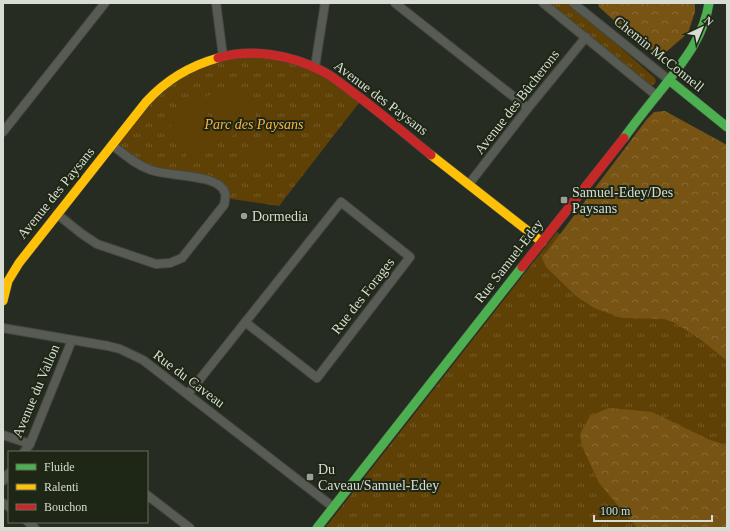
<svg xmlns="http://www.w3.org/2000/svg" width="730" height="531" viewBox="0 0 730 531" font-family="'Times New Roman',serif">
<style>
.grass{fill:url(#grass-tufts)}
.forest{fill:url(#forest-crowns)}
.pitch{fill:#5f4106}
.lines{fill:none;stroke-linecap:round;stroke-linejoin:round}
.street-casing{stroke:#444840;stroke-width:10}
.fast-casing{stroke:#444840;stroke-width:10}
.slow-casing{stroke:#444840;stroke-width:10}
.jam-casing{stroke:#444840;stroke-width:10}
.street{stroke:#575b54;stroke-width:8}
.fast{stroke:#4caf50;stroke-width:9}
.slow{stroke:#ffc107;stroke-width:9}
.jam{stroke:#c62828;stroke-width:9}
.poi-dot{fill:#999f95;stroke:#1e2615;stroke-width:1.5}
.labels{text-anchor:middle;dominant-baseline:central;stroke-width:4;stroke-linejoin:round;paint-order:stroke}
.street-label{font-size:14px;fill:#d7ddd2;stroke:#1e2615}
.park-label{font-size:14px;font-style:italic;fill:#fdb33e;stroke:#1e2615}
.poi-label{font-size:14px;fill:#d7ddd2;stroke:#1e2615;text-anchor:start}
</style>
<defs>
<pattern id="grass-tufts" width="24" height="20" patternUnits="userSpaceOnUse"><rect width="24" height="20" fill="#5f4106"/><path d="M3 7l-1-3M5 7V3M7 7l1-3M15 17l-1-3M17 17v-4M19 17l1-3" fill="none" stroke="#755c29"/></pattern>
<pattern id="forest-crowns" width="20" height="18" patternUnits="userSpaceOnUse"><rect width="20" height="18" fill="#775314"/><path d="M2 6a3 3 0 1 1 6 0M12 15a3 3 0 1 1 6 0" fill="none" stroke="#8a6b35"/></pattern>
</defs>
<rect width="100%" height="100%" fill="#272c23"/>
<g class="grass">
<polygon points="545,3 570,3 655,78 656,82 653,85 649,85"/>
<polygon points="223,56 296,60 362,99 279,206 225,198 219,184 152,171 112,145 157,91"/>
<polygon points="557,232 727,345 727,528 325,528"/>
</g>
<g class="forest">
<polygon points="598,3 695,3 695,12 688,33 666,52 646,49 599,7"/>
<polygon points="665,111 727,145 727,361 700,339 675,323 664,319 622,318 594,308 576,296 546,267 542,258 647,119 654,112"/>
<polygon points="609,408 652,412 710,440 727,445 727,528 637,528 599,483 582,446 580,434 590,416"/>
</g>
<g class="pitch">
<polygon points="238,81 259,122 226,139 204,98"/>
<polygon points="200,99 222,141 188,159 166,117"/>
<polygon points="261,140 268,155 250,164 243,149"/>
</g>
<g class="lines">
<defs>
<g id="street">
<polyline points="216,3 223,56"/>
<polyline points="395,3 528,108"/>
<polyline points="543,3 657,96"/>
<polyline points="573,3 669,80"/>
<polyline points="315,67 325,3"/>
<polyline points="3,132 105,3"/>
<polyline points="469,184 528,108 586,37"/>
<path d="M57,214L82,234L97,244L156,264L170,263L182,258L224,205C225,201 226,197 225,193C219,173 168,177 151,170C136,165 124,154 112,145"/>
<polyline points="3,328 108,346 120,349 143,360 333,507"/>
<polyline points="188,394 341,202 410,257 317,378 245,322"/>
<polyline points="3,435 30,444"/>
<polyline points="24,452 30,444 72,340"/>
<polyline points="3,481 9,473"/>
<polyline points="147,495 190,528"/>
<polyline points="3,503 9,507"/>
<polyline points="28,522 35,528"/>
</g>
<g id="fast">
<polyline points="669,80 727,127"/>
<path d="M624,138C636,121 649,105 662,89C683,62 704,37 709,3"/>
<polyline points="317,528 522,267"/>
</g>
<g id="slow">
<polyline points="431,155 542,242"/>
<path d="M3,301L8,281L19,263L146,102C166,80 189,66 218,58"/>
</g>
<g id="jam">
<path d="M218,58C252,48 291,55 322,71C334,77 344,86 355,94C381,113 406,135 431,155"/>
<polyline points="522,267 624,138"/>
</g>
</defs>
<use href="#street" class="street-casing"/>
<use href="#fast" class="fast-casing"/>
<use href="#slow" class="slow-casing"/>
<use href="#jam" class="jam-casing"/>
<use href="#street" class="street"/>
<use href="#fast" class="fast"/>
<use href="#slow" class="slow"/>
<use href="#jam" class="jam"/>
</g>
<g class="poi-dot">
<rect x="560" y="196" width="8" height="8" rx="2"/>
<circle cx="244" cy="216" r="4"/>
<rect x="306" y="473" width="8" height="8" rx="2"/>
</g>
<g class="labels">
<g class="street-label">
<text transform="translate(659 54) rotate(39)">Chemin McConnell</text>
<text transform="translate(381 98) rotate(37)">Avenue des Paysans</text>
<text transform="translate(517 102) rotate(-52)">Avenue des Bûcherons</text>
<text transform="translate(56 193) rotate(-51)">Avenue des Paysans</text>
<text transform="translate(509 261) rotate(-52)">Rue Samuel-Edey</text>
<text transform="translate(363 296) rotate(-52)">Rue des Forages</text>
<text transform="translate(189 379) rotate(37)">Rue du Caveau</text>
<text transform="translate(36 391) rotate(-67)">Avenue du Vallon</text>
</g>
<g class="park-label">
<text x="254" y="124">Parc des Paysans</text>
</g>
<g class="poi-label">
<text x="572" y="192">Samuel-Edey/Des<tspan x="572" dy="16">Paysans</tspan></text>
<text x="252" y="216">Dormedia</text>
<text x="318" y="469">Du<tspan x="318" dy="16">Caveau/Samuel-Edey</tspan></text>
</g>
</g>
<rect width="730" height="531" fill="none" stroke="#d7ddd2" stroke-width="8"/>
<rect x="8" y="451" width="140" height="72" fill="#1e2615" stroke="#686f61"/>
<rect x="16" y="464" width="20" height="6" fill="#4caf50" stroke="#686f61"/>
<text x="44" y="471" font-size="12" fill="#d7ddd2">Fluide</text>
<rect x="16" y="484" width="20" height="6" fill="#ffc107" stroke="#686f61"/>
<text x="44" y="491" font-size="12" fill="#d7ddd2">Ralenti</text>
<rect x="16" y="504" width="20" height="6" fill="#c62828" stroke="#686f61"/>
<text x="44" y="511" font-size="12" fill="#d7ddd2">Bouchon</text>
<g transform="translate(702 28) rotate(44)" stroke="#1e2615" stroke-width="3" paint-order="stroke">
<path d="M0-3L7 15L0 10L-7 15Z" fill="#d7ddd2"/>
<text y="-6" font-size="11" font-weight="bold" text-anchor="middle" fill="#d7ddd2">N</text>
</g>
<path d="M594 515v6h118v-6" fill="none" stroke="#d7ddd2" stroke-width="2"/>
<text x="600" y="515" font-size="12" fill="#d7ddd2" stroke="#1e2615" stroke-width="3" paint-order="stroke">100 m</text>
</svg>
